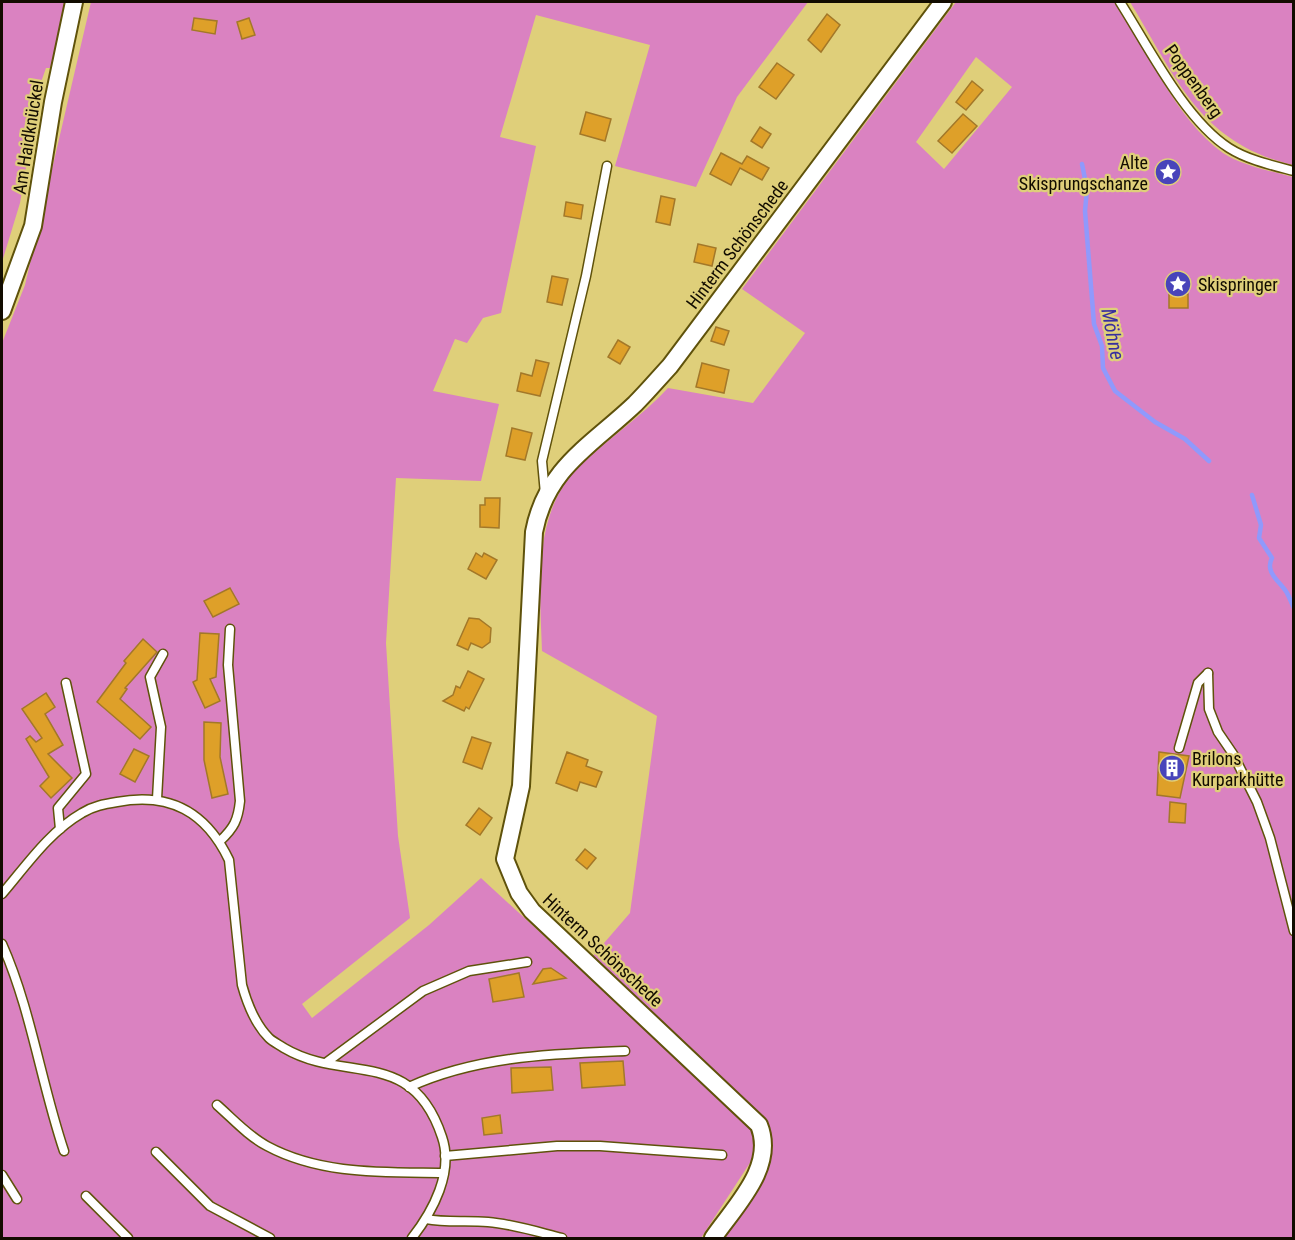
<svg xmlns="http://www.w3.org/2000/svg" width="1295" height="1240" viewBox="0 0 1295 1240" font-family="'Roboto Condensed',sans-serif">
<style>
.green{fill:#da82c1;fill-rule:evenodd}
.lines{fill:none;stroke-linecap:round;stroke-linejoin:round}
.stream{stroke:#9099fc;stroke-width:4.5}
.building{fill:#dea029;stroke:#a37829;stroke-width:1.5}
.service-casing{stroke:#5f520b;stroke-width:11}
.minor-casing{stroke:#5f520b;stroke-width:20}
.service{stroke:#fff;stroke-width:8}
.minor{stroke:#fff;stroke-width:16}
.labels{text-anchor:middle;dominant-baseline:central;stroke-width:4.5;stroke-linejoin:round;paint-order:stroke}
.street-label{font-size:18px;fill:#120c00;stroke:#dfcf7a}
.poi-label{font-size:18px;fill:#120c00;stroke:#dfcf7a;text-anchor:start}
.water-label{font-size:20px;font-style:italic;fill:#382e9f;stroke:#dfcf7a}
</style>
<rect width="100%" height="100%" fill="#dfcf7a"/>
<g class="green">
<polygon points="2,2 67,2 50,68 46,68 40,85 20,203 2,262"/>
<polygon points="91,2 808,2 737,97 696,187 615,166 650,45 536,15 500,137 536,146 501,313 483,318 467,343 455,339 433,391 499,404 481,481 396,478 386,643 398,836 410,918 302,1004 312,1018 429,925 481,878 752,1127 759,1149 701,1238 2,1238 2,343 25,285"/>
<path d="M956,2H1118C1147,51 1176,119 1223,153C1243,166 1271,171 1293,177V1238H722L769,1164L770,1140L592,957L630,913L657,716L542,651C540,589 531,510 582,464C610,437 642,416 668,388L753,403L805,333L742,289ZM976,57L1012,87L944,169L916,142Z"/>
<path d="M1130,2H1293V165C1199,143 1176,77 1130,2Z"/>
</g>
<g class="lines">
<g class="stream">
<polyline points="1082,164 1087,189 1085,211 1094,324 1102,346 1103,368 1115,391 1155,422 1185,439 1209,461"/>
<path d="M1252,495L1261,525L1259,538L1272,558C1264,573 1281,582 1287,593C1290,598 1291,603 1294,608"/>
</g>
</g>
<g class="building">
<polygon points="827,14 840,25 821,52 808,40"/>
<polygon points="194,18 217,21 215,34 192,30"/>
<polygon points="249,18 255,35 242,39 237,22"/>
<polygon points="777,63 794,75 776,99 759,87"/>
<polygon points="972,81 983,90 966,110 956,102"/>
<polygon points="586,112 611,119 605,141 580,134"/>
<polygon points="963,114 977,126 952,153 938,141"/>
<polygon points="760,127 771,134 762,148 751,141"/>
<polygon points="721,153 742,164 747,156 769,168 762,180 740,168 731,185 710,174"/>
<polygon points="661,196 675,199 670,225 656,222"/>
<polygon points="566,202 583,205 581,219 564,216"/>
<polygon points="698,244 716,248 712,266 694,262"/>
<polygon points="552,276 568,279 562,305 547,302"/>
<rect x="1169" y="294" width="19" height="14"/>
<polygon points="716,327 729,331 724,345 711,341"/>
<polygon points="618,340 630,347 620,364 608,357"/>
<polygon points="536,360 549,363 540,396 517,391 521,373 532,376"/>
<polygon points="702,363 729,370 724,393 696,387"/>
<polygon points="512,428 532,433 525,460 506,456"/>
<polygon points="485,498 500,498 499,528 480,527 480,505 485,505"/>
<polygon points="476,553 482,557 484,553 497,560 486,579 468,569"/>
<polygon points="230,588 239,604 213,617 204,601"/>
<polygon points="469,618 479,619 491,628 490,642 482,648 471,643 468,650 457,645"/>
<polygon points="200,633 219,634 216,677 210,679 220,701 205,708 193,682 197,680"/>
<polygon points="143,639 157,652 125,688 127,689 120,699 151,727 140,739 97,702 126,663 124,661"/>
<polygon points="468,671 484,679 469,709 466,707 464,711 443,701 453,695 456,686 460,688"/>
<polygon points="46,693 55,707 45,714 63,745 48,754 72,778 51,798 40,786 49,777 26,739 30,736 36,742 42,738 22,709"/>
<polygon points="204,722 221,723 220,757 228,794 212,798 204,760"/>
<polygon points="472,737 491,743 482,769 463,762"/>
<polygon points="134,749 149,756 135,782 120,774"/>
<polygon points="567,752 588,760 586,766 602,772 596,787 580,782 577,791 556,783"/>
<polygon points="1159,752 1189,756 1180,798 1157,795"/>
<polygon points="1170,802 1186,804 1185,823 1169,822"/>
<polygon points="479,808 492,818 480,835 466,825"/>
<polygon points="585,849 596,858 587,869 576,860"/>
<polygon points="551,968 566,978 533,984 543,969"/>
<polygon points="519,973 524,997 493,1002 489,979"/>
<polygon points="623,1061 625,1085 582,1088 580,1063"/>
<polygon points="551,1067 553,1090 512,1093 511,1068"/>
<polygon points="500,1115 502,1133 484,1135 482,1118"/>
</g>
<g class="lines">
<defs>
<g id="service">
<path d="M1120,2C1148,46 1185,120 1229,148C1248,160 1271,165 1294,171"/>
<polyline points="545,494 542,461 586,276 607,166"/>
<polyline points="1208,673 1209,709 1218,732 1233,754 1257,802 1270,838 1294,931"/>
<polyline points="1179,748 1198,683 1208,673"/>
<polyline points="157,799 161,727 150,677 163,654"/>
<polyline points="60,829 58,808 86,774 66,683"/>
<path d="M220,841C234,828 238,820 240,801L228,665L230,629"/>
<path d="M2,894C26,866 49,832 82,813C93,806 105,804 117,802C170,792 206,812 229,860L242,985C247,1003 256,1025 269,1038C273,1042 280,1045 284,1048C345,1084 412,1046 442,1137C454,1172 433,1211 412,1238"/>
<path d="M2,944C31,1009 41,1083 64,1151"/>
<polyline points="327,1062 423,991 469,971 527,962"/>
<path d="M409,1087C477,1056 551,1054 625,1051"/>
<path d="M217,1105C233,1119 248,1136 267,1146C321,1175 383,1172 443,1173"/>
<polyline points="156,1152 210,1206 270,1238"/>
<polyline points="445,1156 557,1146 600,1146 722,1155"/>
<polyline points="2,1175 17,1199"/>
<polyline points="86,1196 128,1238"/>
<path d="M426,1219C447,1223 467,1220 488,1222C513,1224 538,1232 562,1238"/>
</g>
<g id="minor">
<polyline points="2,311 33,226 53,102 74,2"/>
<path d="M713,1238C735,1206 776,1167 759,1125L532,911L519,893L505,859L521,786L534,532C546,468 592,445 635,404C647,392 658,379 670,366L943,2"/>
</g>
</defs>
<use href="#service" class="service-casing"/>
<use href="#minor" class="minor-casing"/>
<use href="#service" class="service"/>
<use href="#minor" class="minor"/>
</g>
<defs>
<symbol id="sight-disc" viewBox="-11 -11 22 22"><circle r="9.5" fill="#4844ba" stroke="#dfcf7a"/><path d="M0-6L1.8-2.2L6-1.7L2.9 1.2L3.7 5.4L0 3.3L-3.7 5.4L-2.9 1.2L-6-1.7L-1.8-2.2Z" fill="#fff"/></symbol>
<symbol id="building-disc" viewBox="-11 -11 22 22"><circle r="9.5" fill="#4844ba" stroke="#dfcf7a"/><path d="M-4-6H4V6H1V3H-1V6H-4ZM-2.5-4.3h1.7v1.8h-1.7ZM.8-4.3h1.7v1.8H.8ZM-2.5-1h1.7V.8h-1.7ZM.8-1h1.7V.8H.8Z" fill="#fff"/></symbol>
</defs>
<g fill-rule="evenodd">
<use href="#sight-disc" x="1153" y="157" width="30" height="30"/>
<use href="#sight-disc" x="1163" y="269" width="30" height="30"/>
<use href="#building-disc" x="1157" y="753" width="30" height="30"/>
</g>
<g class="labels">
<g class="street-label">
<text transform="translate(1194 81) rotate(54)">Poppenberg</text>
<text transform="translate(28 137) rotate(-81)">Am Haidknückel</text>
<text transform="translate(737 244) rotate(-53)">Hinterm Schönschede</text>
<text transform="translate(603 950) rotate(43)">Hinterm Schönschede</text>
</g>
<g class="poi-label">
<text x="1148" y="162" text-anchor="end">Alte<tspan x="1148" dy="21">Skisprungschanze</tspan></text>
<text x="1198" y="284">Skispringer</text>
<text x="1192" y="758">Brilons<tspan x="1192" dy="21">Kurparkhütte</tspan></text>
</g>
<g class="water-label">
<text transform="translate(1113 334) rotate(79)">Möhne</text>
</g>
</g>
<rect width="1295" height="1240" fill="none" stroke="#120c00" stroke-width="6"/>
</svg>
